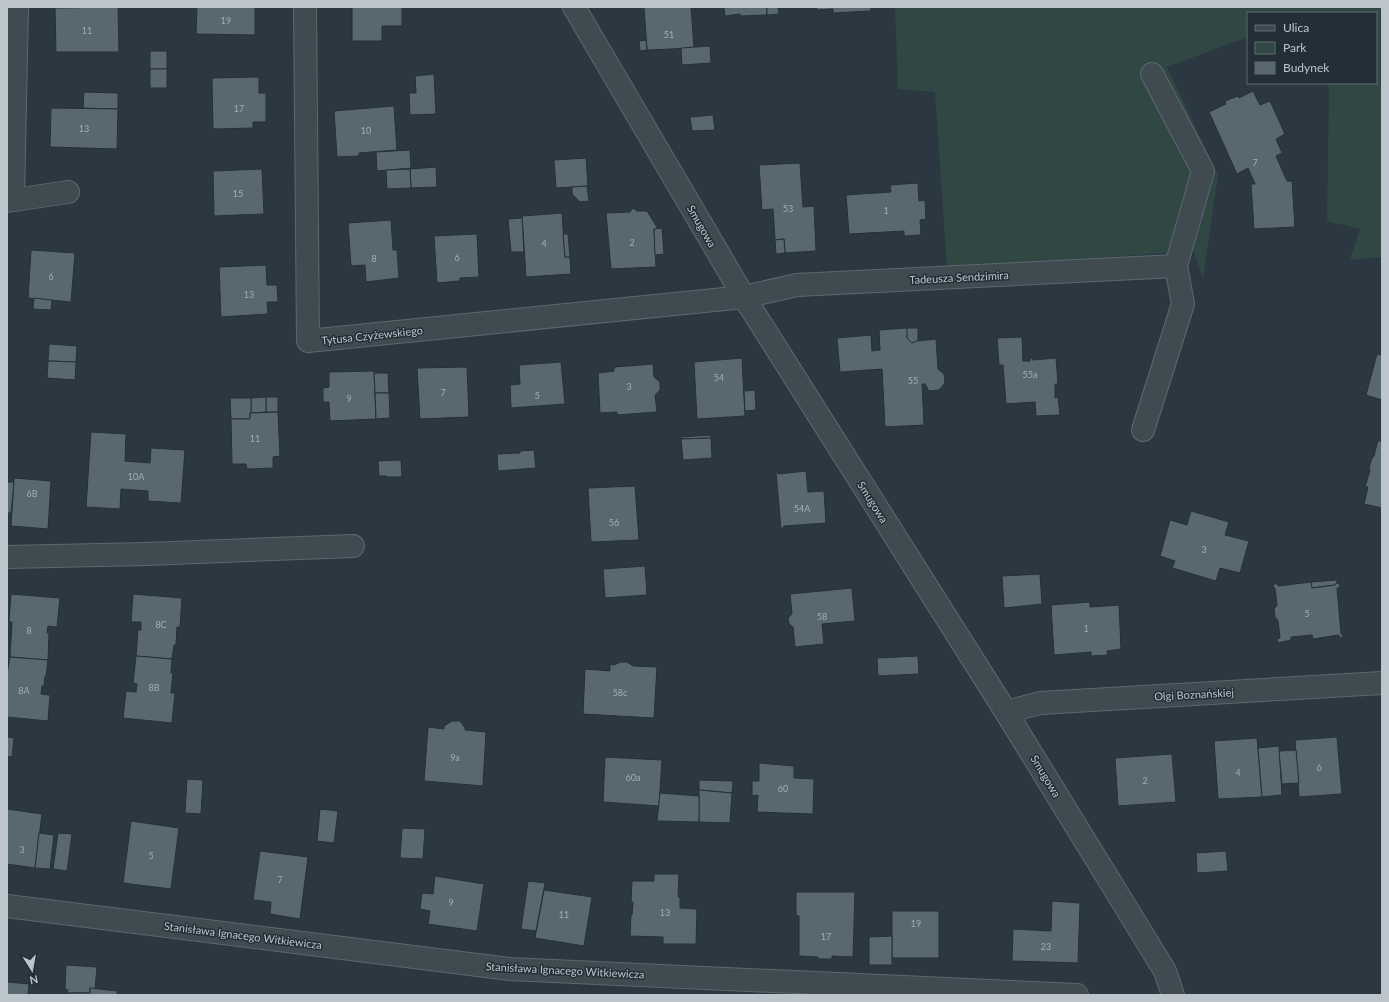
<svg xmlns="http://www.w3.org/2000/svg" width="1389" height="1002" viewBox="0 0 1389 1002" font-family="Lato,sans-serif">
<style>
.green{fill:#314744}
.building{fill:#596771;stroke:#253139}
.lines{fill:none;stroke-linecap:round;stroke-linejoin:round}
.minor-casing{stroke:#5d686f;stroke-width:24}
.minor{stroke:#3f4a51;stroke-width:22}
.labels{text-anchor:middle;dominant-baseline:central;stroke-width:3;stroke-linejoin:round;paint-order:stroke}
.number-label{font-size:9px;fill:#a3aeb4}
.street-label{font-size:11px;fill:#bcc5cb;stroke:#232f37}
</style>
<rect width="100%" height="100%" fill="#2b3841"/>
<polygon class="green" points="895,7 1382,7 1382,257 1350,260 1360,229 1327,221 1329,91 1326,83 1376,83 1376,13 1248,13 1248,37 1167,67 1218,175 1203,279 1194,251 947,268 935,92 898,89"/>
<g class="building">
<polygon points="118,7 119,52 56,52 55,8"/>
<polygon points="197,7 255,7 255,35 196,34"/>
<polygon points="352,7 402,7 402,26 382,26 382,41 352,41"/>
<polygon points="644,7 691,7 694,48 647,50"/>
<polygon points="724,7 767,7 767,15 741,16 740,14 725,16"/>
<polygon points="767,7 778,7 779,14 767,15"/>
<polygon points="816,7 871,7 871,11 833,13 833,9 817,10"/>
<polygon points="646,40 647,50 640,51 639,41"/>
<polygon points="710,46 711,63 682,65 681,48"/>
<rect x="150" y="51" width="17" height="18"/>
<rect x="150" y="69" width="17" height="19"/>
<polygon points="434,74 436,114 410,115 409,93 416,93 415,76"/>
<polygon points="259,77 259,93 266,93 266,122 253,122 253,128 213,129 212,78"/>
<polygon points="1253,91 1260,105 1270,101 1285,134 1276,139 1282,153 1276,156 1287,181 1292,181 1295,227 1254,229 1251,184 1255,184 1248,168 1237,174 1209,112 1226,104 1225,101 1238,96 1239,98"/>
<polygon points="84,92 118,93 118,109 83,108"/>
<polygon points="394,106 397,150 359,153 359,156 337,157 334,111"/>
<polygon points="51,108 118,109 117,149 50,147"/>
<polygon points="713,115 715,130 692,131 690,117"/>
<polygon points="410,150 411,168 377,171 376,152"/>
<polygon points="586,158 588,186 556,188 554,160"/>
<polygon points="800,163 803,207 814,206 816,251 785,253 784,239 775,240 773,209 762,210 759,165"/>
<polygon points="436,167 437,187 411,188 410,169"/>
<polygon points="262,169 264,214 214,216 213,171"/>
<polygon points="410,169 411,188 387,189 386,170"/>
<polygon points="918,183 919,201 925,200 926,219 920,220 921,235 904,236 904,231 849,234 846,195 891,192 890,185"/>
<polygon points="587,186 589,201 580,202 572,194 572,187"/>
<polygon points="633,208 637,211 647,211 658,229 654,229 656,267 611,269 606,213 630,212"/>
<polygon points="562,213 565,257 570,257 571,274 526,277 522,216"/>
<polygon points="522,218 524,252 511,252 508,219"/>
<polygon points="391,220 393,250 397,250 399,278 366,282 365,265 351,266 348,223"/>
<polygon points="662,228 664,254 655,255 654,229"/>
<polygon points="477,234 479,277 460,278 460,281 437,283 434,236"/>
<polygon points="563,234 568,234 570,257 565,257"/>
<polygon points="784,239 785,253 776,254 775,240"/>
<polygon points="31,250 75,253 71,302 28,298"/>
<polygon points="266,265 267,285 277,285 278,302 267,302 268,314 221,317 219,267"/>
<polygon points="34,298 52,300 51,310 33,309"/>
<polygon points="906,328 918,328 918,341 912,343 907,338"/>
<polygon points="907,328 907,338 912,343 917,341 936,339 938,369 944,374 945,383 939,390 929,391 925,384 922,384 924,425 885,427 882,369 840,372 837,338 871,335 872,351 880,350 879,330"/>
<polygon points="1022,337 1023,361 1030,361 1030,358 1032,358 1033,360 1056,358 1058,384 1055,384 1055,398 1058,397 1060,415 1036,416 1035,402 1006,404 1003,365 999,365 997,338"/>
<polygon points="49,344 77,346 76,362 48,361"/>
<polygon points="1377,354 1382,355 1382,400 1366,395"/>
<polygon points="742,358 745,416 697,419 694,362"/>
<polygon points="48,361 76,362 75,380 47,378"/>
<polygon points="561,362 565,404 511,408 510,385 520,384 519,365"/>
<polygon points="653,364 654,377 660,382 660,390 655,395 657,412 617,415 617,412 600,413 598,373 614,371 614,367"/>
<polygon points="467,367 469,417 420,419 417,368"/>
<polygon points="374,371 376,419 330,421 329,402 323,402 323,388 329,387 329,372"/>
<polygon points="374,373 388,373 389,393 375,393"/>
<polygon points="755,390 756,410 745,411 744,391"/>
<polygon points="375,393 389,393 390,418 376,419"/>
<rect x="266" y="397" width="12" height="15"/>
<polygon points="266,397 266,412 251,413 251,398"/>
<polygon points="230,398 251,398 251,413 250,413 250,419 231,419"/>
<polygon points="278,412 280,456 273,457 273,468 247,469 246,464 232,464 231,419 250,419 250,413 251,413"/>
<polygon points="91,432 126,434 125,461 150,463 151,448 185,450 181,503 148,501 148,491 121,489 120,509 86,507"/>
<polygon points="711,435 711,438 681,439 681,437"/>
<polygon points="711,438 712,458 683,460 681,439"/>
<polygon points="1378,440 1382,442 1382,508 1364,504 1368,487 1365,487 1370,470 1369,468 1372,458 1374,456"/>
<polygon points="534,450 536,468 498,471 497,454 520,453 520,451"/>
<polygon points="401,460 402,477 386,477 386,476 379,476 378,461"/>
<polygon points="806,471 808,492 824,491 826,523 784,526 783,528 781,529 776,472 778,472 778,474"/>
<polygon points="14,478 51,481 48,529 11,526"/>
<polygon points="7,482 14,482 11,513 7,513"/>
<polygon points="635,486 639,540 591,542 588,488"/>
<polygon points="1191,511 1229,522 1225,535 1249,541 1240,573 1220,568 1216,581 1172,568 1175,561 1160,556 1170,520 1187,525"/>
<polygon points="645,566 647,595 605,598 603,569"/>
<polygon points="1040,574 1042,604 1004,608 1002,576"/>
<polygon points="1337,580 1337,584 1335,585 1312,588 1311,582"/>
<polygon points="1311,582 1312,588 1335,585 1335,584 1339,583 1340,588 1337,588 1341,634 1343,634 1343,637 1339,638 1339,635 1313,639 1312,635 1291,637 1291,640 1278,643 1277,639 1280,638 1278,621 1275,617 1274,609 1277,605 1275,588 1274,588 1273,584 1278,584 1278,586"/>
<polygon points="852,588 855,621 822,624 824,644 795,647 793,627 789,624 788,618 792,614 790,594"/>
<polygon points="11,594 60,598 57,627 48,626 47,633 49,633 48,660 10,657 12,622 9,622"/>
<polygon points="133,594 182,598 180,627 177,627 176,645 174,645 172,659 136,656 138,630 141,630 141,622 131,622"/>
<polygon points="1090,602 1090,607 1119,605 1121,649 1107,651 1108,655 1091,656 1091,652 1054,655 1051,605"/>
<polygon points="136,656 172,659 171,673 173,673 171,693 175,693 172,723 123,718 126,691 136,692 137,684 133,683"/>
<polygon points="918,656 919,674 878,676 877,658"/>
<polygon points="10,657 48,660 46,676 45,676 44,686 42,686 41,694 50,695 48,721 7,717 7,674"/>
<polygon points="621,662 627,662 633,666 657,667 654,718 583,714 585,669 610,671 610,664 614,665"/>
<polygon points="452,721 460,721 465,728 465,730 486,732 483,786 424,781 428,727 444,729 444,726"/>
<polygon points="7,737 14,738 12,757 7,756"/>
<polygon points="1337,737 1342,794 1299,797 1295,740"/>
<polygon points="1257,738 1262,797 1218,799 1214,741"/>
<polygon points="1279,746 1282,795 1262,797 1258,748"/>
<polygon points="1296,750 1299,783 1282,784 1279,751"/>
<polygon points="1172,754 1176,802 1118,806 1115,758"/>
<polygon points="605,757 662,760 659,806 603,802"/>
<polygon points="759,763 794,766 794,778 814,779 813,814 757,812 758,795 752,796 752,781 759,781"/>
<polygon points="187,779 203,780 201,814 185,813"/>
<polygon points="699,780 733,781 732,793 699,790"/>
<polygon points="699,790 732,793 730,823 699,822"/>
<polygon points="660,793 699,796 699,822 657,821"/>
<polygon points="7,809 42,814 35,868 7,864"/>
<polygon points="320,809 338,811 334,843 317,841"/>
<polygon points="131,821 179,828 171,889 123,883"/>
<polygon points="402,828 425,829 423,859 400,858"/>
<polygon points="39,833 54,835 50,869 35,868"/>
<polygon points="58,833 72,834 67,871 53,869"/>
<polygon points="260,851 308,857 300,919 270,914 271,902 253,900"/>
<polygon points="1226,851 1228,871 1197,873 1196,853"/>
<polygon points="654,874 679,874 678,897 680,897 680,908 697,909 696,944 663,944 663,937 630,936 631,915 632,915 633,902 631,902 632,881 654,881"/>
<polygon points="435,876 484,884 477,931 428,924 430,911 420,909 422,893 433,894"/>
<polygon points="528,881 545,883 536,931 521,929"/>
<polygon points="544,890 592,897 584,946 535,938"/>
<polygon points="796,892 855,892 853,957 832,956 832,959 818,959 818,957 799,956 799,916 796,915"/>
<polygon points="1052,901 1080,903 1078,963 1012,961 1013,929 1051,931"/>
<rect x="892" y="911" width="47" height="47"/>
<polygon points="892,936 892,965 869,965 869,937"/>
<polygon points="66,965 97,967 95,989 90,988 90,993 67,993 68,990 65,989"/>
<polygon points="7,982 29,984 28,995 7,995"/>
<polygon points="90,988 117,991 117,995 70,995 71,993 90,993"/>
</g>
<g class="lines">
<defs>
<g id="minor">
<polyline points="305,7 308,341 744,297 797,285 1176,266"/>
<polyline points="574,7 744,297 1006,712 1165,971 1173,995"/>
<polyline points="13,199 17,7"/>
<polyline points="7,201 68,192"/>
<polyline points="1143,430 1183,304 1176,266 1203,171 1152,74"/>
<polyline points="7,557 146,554 353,546"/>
<polyline points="1006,712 1040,703 1382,683"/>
<polyline points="7,906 510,969 1077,995"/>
</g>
</defs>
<use href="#minor" class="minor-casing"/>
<use href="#minor" class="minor"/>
</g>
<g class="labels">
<g class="number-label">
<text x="226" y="20">19</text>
<text x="87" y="30">11</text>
<text x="669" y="34">51</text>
<text x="239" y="108">17</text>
<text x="84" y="128">13</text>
<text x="366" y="130">10</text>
<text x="1255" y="162">7</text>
<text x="238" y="193">15</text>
<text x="788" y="208">53</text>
<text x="886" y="210">1</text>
<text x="632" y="242">2</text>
<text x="544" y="243">4</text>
<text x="457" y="257">6</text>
<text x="374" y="258">8</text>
<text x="51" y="276">6</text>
<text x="249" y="294">13</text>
<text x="1030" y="374">55a</text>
<text x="719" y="377">54</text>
<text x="913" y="380">55</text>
<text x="629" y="386">3</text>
<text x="443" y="392">7</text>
<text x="537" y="395">5</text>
<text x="349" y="398">9</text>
<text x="255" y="438">11</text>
<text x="136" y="476">10A</text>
<text x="32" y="493">6B</text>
<text x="802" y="508">54A</text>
<text x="614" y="522">56</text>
<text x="1204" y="549">3</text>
<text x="1307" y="613">5</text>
<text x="822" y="616">58</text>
<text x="161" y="624">8C</text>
<text x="1086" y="628">1</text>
<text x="29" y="630">8</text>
<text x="154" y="687">8B</text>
<text x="24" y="690">8A</text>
<text x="620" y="692">58c</text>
<text x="455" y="757">9a</text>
<text x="1319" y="767">6</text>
<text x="1238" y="772">4</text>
<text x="633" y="777">60a</text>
<text x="1145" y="780">2</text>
<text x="783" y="788">60</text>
<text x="22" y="849">3</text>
<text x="151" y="855">5</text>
<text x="280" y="879">7</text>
<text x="451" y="902">9</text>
<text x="665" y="912">13</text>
<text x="564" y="914">11</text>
<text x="916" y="923">19</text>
<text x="826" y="936">17</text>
<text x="1046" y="946">23</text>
</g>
<g class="street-label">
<text transform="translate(702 226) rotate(60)">Smugowa</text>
<text transform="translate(959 277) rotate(-3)">Tadeusza Sendzimira</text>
<text transform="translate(372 335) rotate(-6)">Tytusa Czyżewskiego</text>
<text transform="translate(873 502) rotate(58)">Smugowa</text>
<text transform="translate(1194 694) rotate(-3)">Olgi Boznańskiej</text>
<text transform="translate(1046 776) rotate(59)">Smugowa</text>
<text transform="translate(243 935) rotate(7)">Stanisława Ignacego Witkiewicza</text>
<text transform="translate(565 970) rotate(3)">Stanisława Ignacego Witkiewicza</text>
</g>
</g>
<rect width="1389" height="1002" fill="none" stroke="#bcc5cb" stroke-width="16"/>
<rect x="1247" y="12" width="130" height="72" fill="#232f37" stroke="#606b72"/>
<rect x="1255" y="25" width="20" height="6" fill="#3f4a51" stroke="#606b72"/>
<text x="1283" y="32" font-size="12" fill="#bcc5cb">Ulica</text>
<rect x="1255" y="42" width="20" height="12" fill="#314744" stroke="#606b72"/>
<text x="1283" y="52" font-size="12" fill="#bcc5cb">Park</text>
<rect x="1255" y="62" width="20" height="12" fill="#596771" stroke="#606b72"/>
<text x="1283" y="72" font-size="12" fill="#bcc5cb">Budynek</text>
<g transform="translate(32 970) rotate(169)" stroke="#232f37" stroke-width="3" paint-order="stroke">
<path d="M0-3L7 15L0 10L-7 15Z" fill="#bcc5cb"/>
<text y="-6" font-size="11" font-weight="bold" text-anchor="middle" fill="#bcc5cb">N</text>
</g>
</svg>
